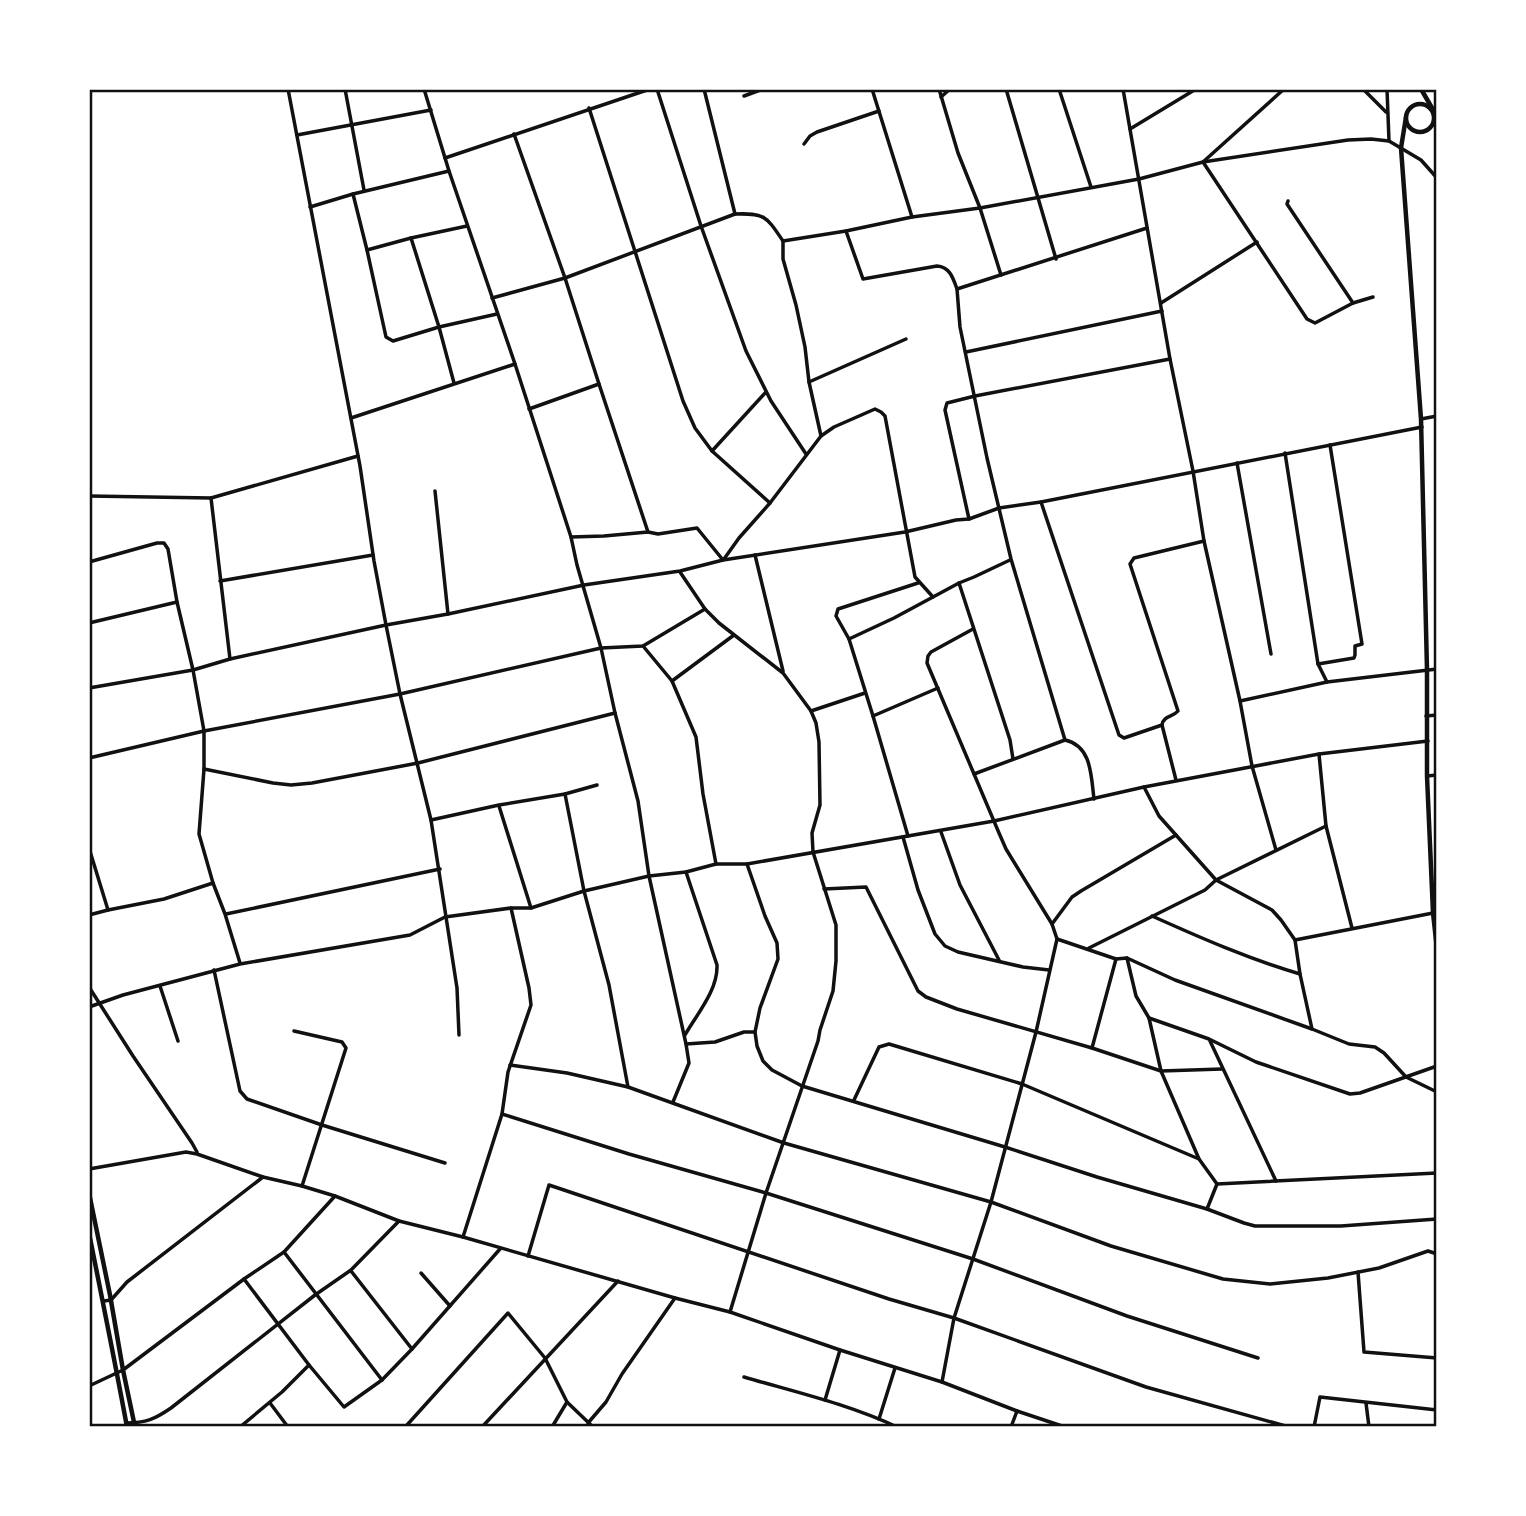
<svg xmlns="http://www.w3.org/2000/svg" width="1526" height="1516" viewBox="0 0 1526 1516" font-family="Rubik,sans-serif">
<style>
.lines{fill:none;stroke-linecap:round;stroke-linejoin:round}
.minor{stroke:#111;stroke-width:3.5}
.tertiary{stroke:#111;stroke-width:4.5}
.secondary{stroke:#111;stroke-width:4.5}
.neatline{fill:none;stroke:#111;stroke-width:2.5}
</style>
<rect width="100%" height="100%" fill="#fff"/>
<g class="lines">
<g class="minor">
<polyline points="288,89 360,466 374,561 386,625 400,694 431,820 457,988 459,1035"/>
<polyline points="345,89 364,190"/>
<polyline points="424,89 449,171 515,364 571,537 577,565 601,648 615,713 638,801 649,876 686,1044 689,1063 673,1102"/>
<polyline points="657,89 701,226 746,351 771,401 806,454"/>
<path d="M704,89L735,214C765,213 766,216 783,241V259L796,305L805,347L809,382L821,436"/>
<polyline points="872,89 912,217"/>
<polyline points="939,89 958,153 980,208 1001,275"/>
<polyline points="1006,89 1056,259"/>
<polyline points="1059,89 1091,187"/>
<polyline points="1123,89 1170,359 1193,471 1204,541 1240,701 1252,766 1276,850"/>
<polyline points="1284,89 1203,162 1307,319 1315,323 1353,303 1373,297"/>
<polyline points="1363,89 1386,112"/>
<polyline points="1387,89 1389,141"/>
<polyline points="744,96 763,89"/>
<polyline points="941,97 950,89"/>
<polyline points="589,108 683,401 695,428 712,451 770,503"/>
<polyline points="1130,129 1196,89"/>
<polyline points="514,134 565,278 599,384 648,532"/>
<polyline points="297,135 431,110"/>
<polyline points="804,144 810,136 817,132 879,111"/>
<polyline points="445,158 650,89"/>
<polyline points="353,194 367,250 386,337 393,341 439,327 497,314"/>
<polyline points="1288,201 1287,204 1353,303"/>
<polyline points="310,207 353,194 449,171"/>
<path d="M846,231L863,279L937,266C950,267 953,278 957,289"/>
<polyline points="411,238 439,327 454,383"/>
<polyline points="783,241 846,231 912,217 980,208 1139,179 1203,162 1348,140 1371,139 1389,141 1421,160 1437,178"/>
<polyline points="367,250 411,238 467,226"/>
<polyline points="492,298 565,278 735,214"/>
<polyline points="1161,303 1257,242"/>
<polyline points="966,352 1162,311"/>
<polyline points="809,382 906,339"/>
<polyline points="529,409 599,384"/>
<polyline points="351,418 515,364"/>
<polyline points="1421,419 1437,416"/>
<polyline points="712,451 766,392"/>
<polyline points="1285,453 1318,664 1327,682"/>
<polyline points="1237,463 1271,654"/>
<polyline points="435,491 448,614"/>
<polyline points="89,496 211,498 358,456"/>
<polyline points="211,498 230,659"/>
<path d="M1041,502L1119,735L1124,738L1162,725C1163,716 1173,717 1178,711L1130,564L1134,558L1204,541"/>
<polyline points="969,519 945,410 947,403 975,396 1170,359"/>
<polyline points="571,537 604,536 648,532 658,534 697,528 723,560"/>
<polyline points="755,555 783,671"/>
<polyline points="724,559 739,538 770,503 821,436 834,427 875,409 881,412 885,416 915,577 933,597"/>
<polyline points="89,562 157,543 164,543 168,549 177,602 193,670 204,731 204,769 199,834 213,883 225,914 240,963"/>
<polyline points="680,572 705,609 719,623 783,673 811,711 816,723 819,742 820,805 812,833 813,852 836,925 836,961 833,991 820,1030 818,1041 766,1193 730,1312"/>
<polyline points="220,581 373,555"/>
<polyline points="959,583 1010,740 1013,759"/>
<polyline points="89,623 177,602"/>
<polyline points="849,639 894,618 959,583 974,577 1010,560"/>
<polyline points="643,646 672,681 696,737 703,794 716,864"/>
<polyline points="1318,664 1354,658 1355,655 1355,646 1362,644 1330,445"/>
<polyline points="672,681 734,635"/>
<polyline points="89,688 193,670 230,659 386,625 448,614 584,585 680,571 723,560 905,532 956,520 969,519 999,508 1041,502 1422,427"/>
<polyline points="1240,701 1327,682 1437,669"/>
<polyline points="811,711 865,693"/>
<polyline points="873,716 938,688"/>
<polyline points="1426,716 1437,715"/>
<polyline points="1162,725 1176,780"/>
<polyline points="1065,740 1011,559 987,458 960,327 957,289 1147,228"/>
<polyline points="1319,754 1326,826 1352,928"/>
<polyline points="89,758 204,731 400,694 601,648 643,646 705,609"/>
<polyline points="204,769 273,783 291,785 312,783 418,763 615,713"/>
<path d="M974,774L1065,740C1092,746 1091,776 1094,799"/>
<polyline points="1427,776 1437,775"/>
<polyline points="1144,787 1159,816 1216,880 1272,910 1281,920 1295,940 1300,974 1312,1029"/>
<polyline points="565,794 584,891 609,985 628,1087"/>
<polyline points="499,806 531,908"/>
<polyline points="431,820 499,805 565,794 597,785"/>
<polyline points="941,832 960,885 999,960"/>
<polyline points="908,836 873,716 849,639 836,616 838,609 918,583"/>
<polyline points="903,837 918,890 935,934 945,946 958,952 1023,967 1049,970"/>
<polyline points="89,848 108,910"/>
<polyline points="747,864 765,916 777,943 778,959 760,1008 755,1032 757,1046 763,1061 772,1070 802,1086 1005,1147 1097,1177 1207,1209 1244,1223 1255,1226 1341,1226 1437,1219"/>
<polyline points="824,889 866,887 918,991 926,997 957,1009 1092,1048 1161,1071 1222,1069"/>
<polyline points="226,914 440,869"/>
<polyline points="89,915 108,910 164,899 213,883"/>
<path d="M1152,916C1201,938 1249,959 1300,974"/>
<polyline points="1052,924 1072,897 1081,891 1176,835"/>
<polyline points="1057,939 1116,959 1127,958 1175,980 1312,1029 1349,1044 1375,1047 1384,1053 1406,1077 1437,1092"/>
<polyline points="1295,940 1433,913"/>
<polyline points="1089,948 1205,890 1216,880 1326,826"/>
<polyline points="1127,958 1136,996 1149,1018 1161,1071 1199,1159 1217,1184"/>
<polyline points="214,970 240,1091 247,1099 322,1125 445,1163"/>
<polyline points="160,986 178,1041"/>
<polyline points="89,987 133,1056 192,1143 197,1152"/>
<polyline points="89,1007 123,995 240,964 410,935 445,917 511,908 531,908 584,891 649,876 686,872 716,864 747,864 994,821 1144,787 1319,754 1428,741"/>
<polyline points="1149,1018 1209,1039 1256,1062 1350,1094 1360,1093 1437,1066"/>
<polyline points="294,1031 342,1042 346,1048 302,1186"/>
<path d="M685,1035C697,1014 718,990 717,965L686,872"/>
<polyline points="1210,1041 1276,1181"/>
<polyline points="686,1044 715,1042 744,1032 755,1032"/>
<polyline points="1092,1048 1116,959"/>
<polyline points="510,1065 567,1073 628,1087 784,1143 991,1202 1111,1246 1223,1279 1270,1284 1328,1278 1379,1268 1428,1251 1437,1254"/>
<polyline points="854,1100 879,1047 889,1044 1022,1084 1199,1159"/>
<polyline points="502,1114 629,1154 766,1193 973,1259 1127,1316 1258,1358"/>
<polyline points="89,1169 186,1152 197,1154 263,1177 302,1186 335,1196 399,1221 463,1237 675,1298 730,1312 840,1350 942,1382 1017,1411 1065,1427"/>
<polyline points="1217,1184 1437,1173"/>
<polyline points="1207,1209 1217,1184"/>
<polyline points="463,1237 502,1114 508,1072 531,1005 529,988 511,908"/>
<polyline points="284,1252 382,1380"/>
<polyline points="528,1256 549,1185 889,1299 954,1318 1146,1387 1289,1427"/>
<polyline points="351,1271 412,1349"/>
<polyline points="1358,1272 1364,1352 1437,1358"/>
<polyline points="421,1273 450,1306"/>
<polyline points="244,1279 309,1365 344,1407 382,1380 412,1349 500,1249"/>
<polyline points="104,1301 111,1300 127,1282 263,1177"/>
<path d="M744,1377C795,1392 848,1404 897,1427"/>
<polyline points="942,1382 954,1318 991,1202 1036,1032 1057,939 1052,924 1006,849 999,833 927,663 928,656 931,652 973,629"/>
<polyline points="89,1386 123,1370 244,1279 284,1252 335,1196"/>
<polyline points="825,1400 840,1350"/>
<polyline points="270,1403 288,1427"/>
<polyline points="1366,1403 1369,1427"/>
<polyline points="879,1419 895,1368"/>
<path d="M126,1423C146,1423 155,1419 171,1408L315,1295L351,1270L399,1221"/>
<polyline points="588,1423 606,1402 622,1374 675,1298"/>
<polyline points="240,1427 282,1392 309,1365"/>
<polyline points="407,1427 407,1425 508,1313 545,1358 567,1402 593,1427"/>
<polyline points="482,1427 618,1281"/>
<polyline points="552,1427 567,1402"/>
<polyline points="1011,1427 1017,1411"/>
<polyline points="1314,1427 1320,1397 1437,1410"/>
</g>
<g class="tertiary">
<circle cx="1420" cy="118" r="14"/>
<polyline points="1406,117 1401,148 1421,419 1427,670 1427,776 1433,913 1437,949"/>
</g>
<g class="secondary">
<polyline points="1421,89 1432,108 1437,111"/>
<polyline points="89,1193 110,1295 123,1370 135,1427"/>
<path d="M89,1233C102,1298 115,1362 127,1427"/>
</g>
</g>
<rect width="1526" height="1516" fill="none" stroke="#ffffff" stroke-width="182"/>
<rect x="91" y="91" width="1344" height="1334" class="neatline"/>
</svg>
